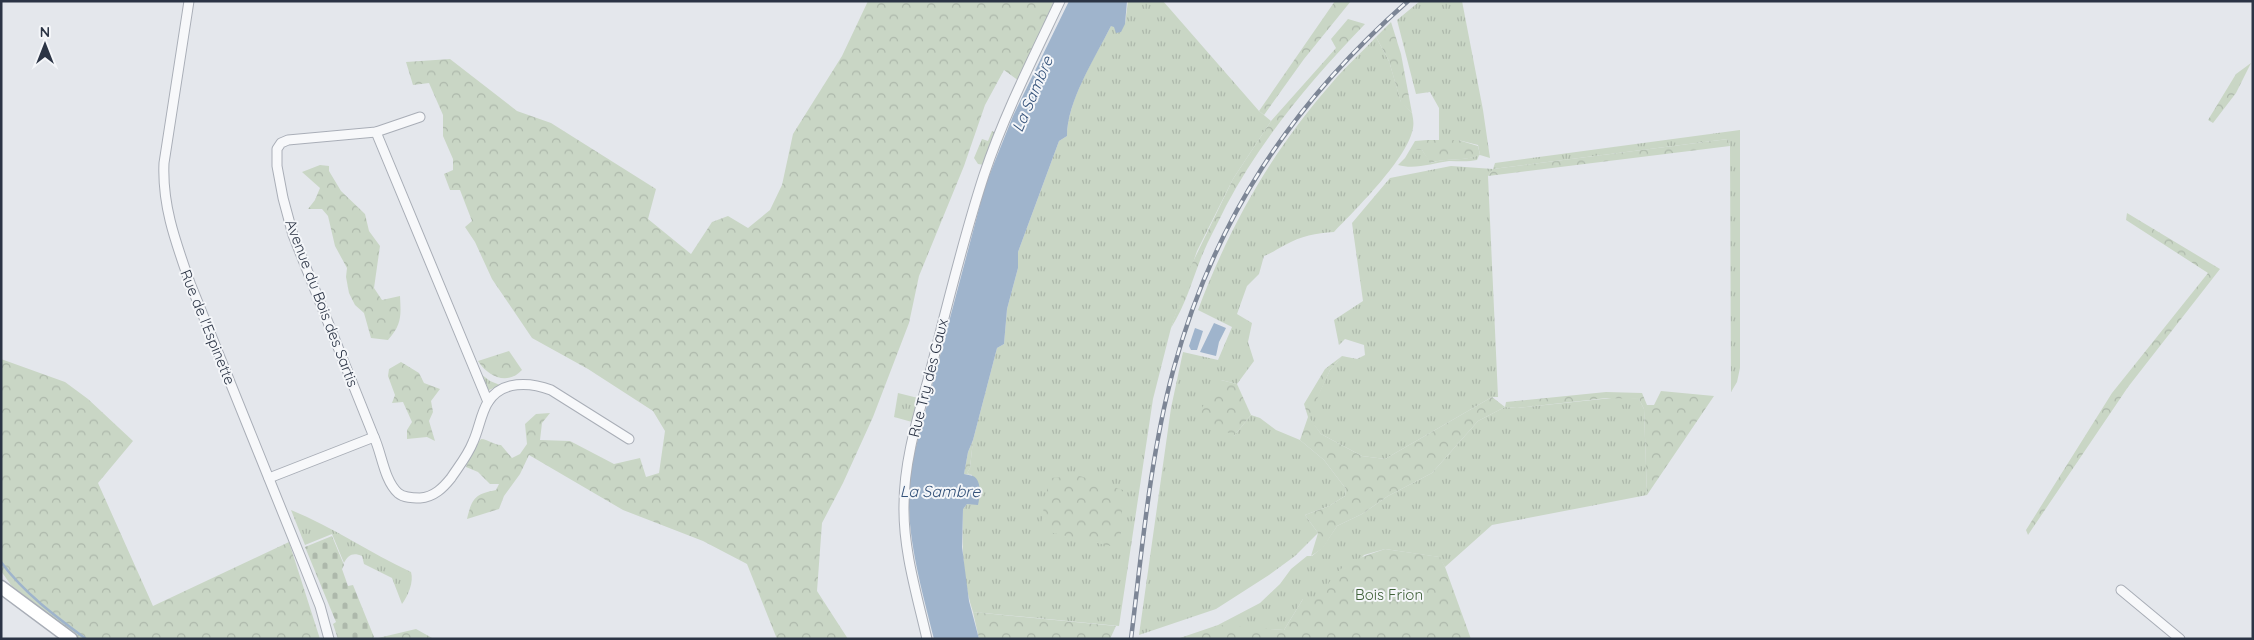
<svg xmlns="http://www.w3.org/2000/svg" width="2254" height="640" viewBox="0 0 2254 640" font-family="Quicksand,sans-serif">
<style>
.grass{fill:url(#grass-tufts)}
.forest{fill:url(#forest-crowns)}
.cemetery{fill:url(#cemetery-stones)}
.water{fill:#9fb4cc}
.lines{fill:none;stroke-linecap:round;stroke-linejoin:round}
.stream{stroke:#9fb4cc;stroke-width:2.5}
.street-casing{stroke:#a9aeb7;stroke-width:11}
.secondary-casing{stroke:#a9aeb7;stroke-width:15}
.street{stroke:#f7f8fa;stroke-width:9}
.secondary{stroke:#fff;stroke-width:12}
.rail-casing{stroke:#7d8696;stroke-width:4.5}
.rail{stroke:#f4f6f9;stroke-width:2.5;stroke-dasharray:8;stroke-linecap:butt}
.labels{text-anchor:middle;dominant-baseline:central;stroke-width:4;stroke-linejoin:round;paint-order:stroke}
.street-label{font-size:15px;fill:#2b3445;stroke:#f4f6f9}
.park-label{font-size:15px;fill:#3f6138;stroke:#f4f6f9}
.water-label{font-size:16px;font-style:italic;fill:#34527a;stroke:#f4f6f9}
</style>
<defs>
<pattern id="grass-tufts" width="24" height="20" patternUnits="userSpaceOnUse" patternTransform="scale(1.25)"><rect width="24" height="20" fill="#c9d6c5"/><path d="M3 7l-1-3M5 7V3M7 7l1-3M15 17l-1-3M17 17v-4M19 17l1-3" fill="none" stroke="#adb8ab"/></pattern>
<pattern id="forest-crowns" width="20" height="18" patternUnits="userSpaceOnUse" patternTransform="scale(1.25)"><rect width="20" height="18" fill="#c9d6c5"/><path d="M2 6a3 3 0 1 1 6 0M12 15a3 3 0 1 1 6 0" fill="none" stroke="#adb8ab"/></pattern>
<pattern id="cemetery-stones" width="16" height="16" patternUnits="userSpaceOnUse" patternTransform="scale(1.25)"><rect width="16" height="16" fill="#c9d6c5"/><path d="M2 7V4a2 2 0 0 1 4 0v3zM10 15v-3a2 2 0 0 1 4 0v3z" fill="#adb8ab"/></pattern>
</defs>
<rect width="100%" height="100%" fill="#e4e7ec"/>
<g class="grass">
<path d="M1128,1H1163L1259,111L1271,121L1233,179L1197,251L1171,328L1153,399L1119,626L973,612C962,579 962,543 963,509L967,504L972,475L967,473L970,468L973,440L997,348L1004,344L1007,309L1018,268V252L1059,141L1067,136C1067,101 1095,57 1111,26L1125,24Z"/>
<polygon points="1420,1 1462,1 1483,110 1490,158 1480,155 1478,145 1458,140 1439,140 1439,108 1430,92 1416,94 1397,20"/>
<path d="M1376,37L1389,61L1401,102L1412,113C1413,118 1414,123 1413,128C1408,158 1356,209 1334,232C1316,233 1301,236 1285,245C1277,249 1272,253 1264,256L1259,274L1247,286L1237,314L1252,323L1248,342L1254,361L1237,384L1221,380L1234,436L1251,415L1260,418L1276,430L1300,440L1324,460L1346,489L1345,496L1329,506L1305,515L1318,533L1295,556L1269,575L1216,609L1139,635L1171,408L1183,352L1218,360L1232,327L1198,310C1229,227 1272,151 1331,84C1345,67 1361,53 1376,37Z"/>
<polygon points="1740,130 1740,368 1737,382 1731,392 1730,146 1728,139 1493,169 1488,176 1498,397 1492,397 1385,459 1362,456 1321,434 1308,417 1330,370 1342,356 1357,359 1365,355 1364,345 1345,339 1339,345 1334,320 1363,301 1352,223 1390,178 1451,166 1493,169 1495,163"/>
<polygon points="992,131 996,133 984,165 978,164 974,158 982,139 988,141"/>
<path d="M1415,141V150H1422L1431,163C1446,157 1464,162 1479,155L1477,160C1468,162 1459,161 1449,161C1433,163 1415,170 1398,165L1405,158Z"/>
<polygon points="477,371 490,381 500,385 487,391"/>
<polygon points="898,393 918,398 912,422 894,417"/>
<polygon points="1621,397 1639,399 1644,409 1647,495 1492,525 1445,567 1439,557 1385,549 1364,555 1324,599 1303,599 1284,630 1219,627 1218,625 1260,603 1280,584 1291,569 1307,556 1312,556 1323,547 1337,526 1362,514 1388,496 1432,473 1478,421 1505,407 1517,408"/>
<path d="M291,510C333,527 370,553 411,572C414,582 408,596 402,604L392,578L364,564L362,556C353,552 348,555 344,563L332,534L305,545Z"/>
</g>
<g class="forest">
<path d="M868,1H1054L1019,81L1004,70L985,105L964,166L919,276L909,323L873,417L843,483L822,523L817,591L848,639H777L747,564L703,541L623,510L529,455L520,474L504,496L499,509L467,519C472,498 475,494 496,490L499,484H490L478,472L466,467L471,452L481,439C488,439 493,445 501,445L512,458L520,454L527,444L525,424L536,414L550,413L542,423L540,440L570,441L614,464L640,458L646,477L659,473L665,431L653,411L588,369L532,338L492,279L475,242L465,227L472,221L460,190H450L444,174L453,170V159L443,136V115L429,83L413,85L406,62L450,59L517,111L551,123L656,189L648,219L691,254L712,222L728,216L748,228L770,210L782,185L793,134L842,56Z"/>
<polygon points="1335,1 1351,1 1304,59 1264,115 1259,111"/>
<path d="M1348,19L1365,24C1312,79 1262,138 1226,206C1218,223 1208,240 1201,258C1192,281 1185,306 1171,328L1190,268L1233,179L1271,121L1336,48L1331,39Z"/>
<polygon points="1391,22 1401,54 1412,113 1401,103 1389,61 1376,37"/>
<polygon points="2251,63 2236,93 2213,123 2208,120 2236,74"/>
<polygon points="1728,139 1730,146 1488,176 1493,169"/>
<path d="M1427,140H1458L1478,146L1480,155C1465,162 1447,157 1430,163L1422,150H1415V141Z"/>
<path d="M320,165L329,166V171L341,191L365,214L369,231L380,246L374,288L382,300L400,296C401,316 402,324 388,340L371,338L364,313L355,305L349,293L346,277L347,268L335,246L328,216L322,209H308L315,200L320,188L302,172Z"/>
<polygon points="2127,213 2220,269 2128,387 2028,535 2026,530 2112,393 2208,273 2126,220"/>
<path d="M509,351L522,370C508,385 489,378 478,361Z"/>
<polygon points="1342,356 1330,370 1309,417 1321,434 1362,456 1385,459 1492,397 1505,407 1506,402 1606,392 1642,393 1647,405 1654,405 1661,391 1714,396 1647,495 1644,409 1639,399 1607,398 1517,408 1505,407 1478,421 1432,473 1388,496 1362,514 1337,526 1323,548 1311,556 1318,533 1305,515 1329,506 1345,496 1346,489 1324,460 1300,440 1308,417 1304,404 1325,369"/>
<polygon points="1,359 65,382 88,399 133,441 98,483 153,606 289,542 320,639 79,639 11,585 1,571"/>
<polygon points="401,362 419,373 424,383 440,389 431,401 433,412 429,421 435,441 427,437 407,439 407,430 412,422 403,402 392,403 395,395 388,376 389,369"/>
<polygon points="1221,380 1237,384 1251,415 1234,436 1197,415"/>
<polygon points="973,440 970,468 967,473 972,475 964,474 968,452"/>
<polygon points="1080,476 1123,490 1121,533 1115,547 1040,530 1049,478"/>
<path d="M1385,549L1440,557L1445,567L1471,639H1177L1218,625L1284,630L1303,599H1324C1328,567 1358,558 1385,549Z"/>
<polygon points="973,612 1116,626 1110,639 979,639"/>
<polygon points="416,629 434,639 378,639 378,638"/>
</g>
<polygon class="cemetery" points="332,536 344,565 342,569 348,586 353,585 374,637 372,639 338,639 333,624 336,622 305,547"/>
<g class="water">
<path d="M1069,1H1127L1125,24L1121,32L1116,33L1114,27L1111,26C1095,58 1067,101 1067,136L1059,141L1018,252V268L1007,309L1004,344L997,348L973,440L968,452L964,474C967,475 970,475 973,476C982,480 980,497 978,505L967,504L963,509L962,547L969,601L979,639H934C923,594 908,543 909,497C909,483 912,468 914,454L985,186L1013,116Z"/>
<polygon points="1214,323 1226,328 1219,342 1216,356 1200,352"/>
<polygon points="1195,328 1203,331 1197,350 1191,350 1189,346"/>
</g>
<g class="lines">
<path class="stream" d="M1,562C24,593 55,616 86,639"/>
<defs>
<g id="street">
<path d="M189,1L164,163C162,206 176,243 190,283L303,563L320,606L329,639"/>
<polyline points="376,132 488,402"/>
<polyline points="374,437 293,235 283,198 277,166 277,149 281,143 288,140 376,132 420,117"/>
<path d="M269,478L374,437C382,454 384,480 398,493C404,498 413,498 420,498C434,497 443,488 451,478C459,466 468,455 473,442C479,429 481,413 488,402C502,380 530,382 551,390L629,439"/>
<polyline points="2121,590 2180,639"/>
<path d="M927,639C917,595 903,550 904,505C904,456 921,408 933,361C949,298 964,236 984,175C1004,115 1033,58 1060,1"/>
</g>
<polyline id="secondary" points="1,587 71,639"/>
</defs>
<use href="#street" class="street-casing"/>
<use href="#secondary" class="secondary-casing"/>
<use href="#street" class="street"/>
<use href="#secondary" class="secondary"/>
<defs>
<path id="rail" d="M1131,639C1142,550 1150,457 1173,371C1214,220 1291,104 1408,1"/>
</defs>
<use href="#rail" class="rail-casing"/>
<use href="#rail" class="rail"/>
</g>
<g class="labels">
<g class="street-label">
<text transform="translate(322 303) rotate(69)">Avenue du Bois des Sartis</text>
<text transform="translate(208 327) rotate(68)">Rue de l'Espinette</text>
<text transform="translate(928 378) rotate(-76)">Rue Try des Gaux</text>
</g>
<g class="park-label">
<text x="1389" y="594">Bois Frion</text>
</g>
<g class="water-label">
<text transform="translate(1032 94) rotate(-67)">La Sambre</text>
<text x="940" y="491">La Sambre</text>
</g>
</g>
<rect width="2254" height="640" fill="none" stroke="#2b3445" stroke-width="5"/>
<g transform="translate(45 45)" stroke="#f4f6f9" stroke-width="4" paint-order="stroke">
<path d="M0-4L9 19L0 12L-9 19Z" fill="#2b3445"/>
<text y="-8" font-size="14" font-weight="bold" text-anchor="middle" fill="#2b3445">N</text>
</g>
</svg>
